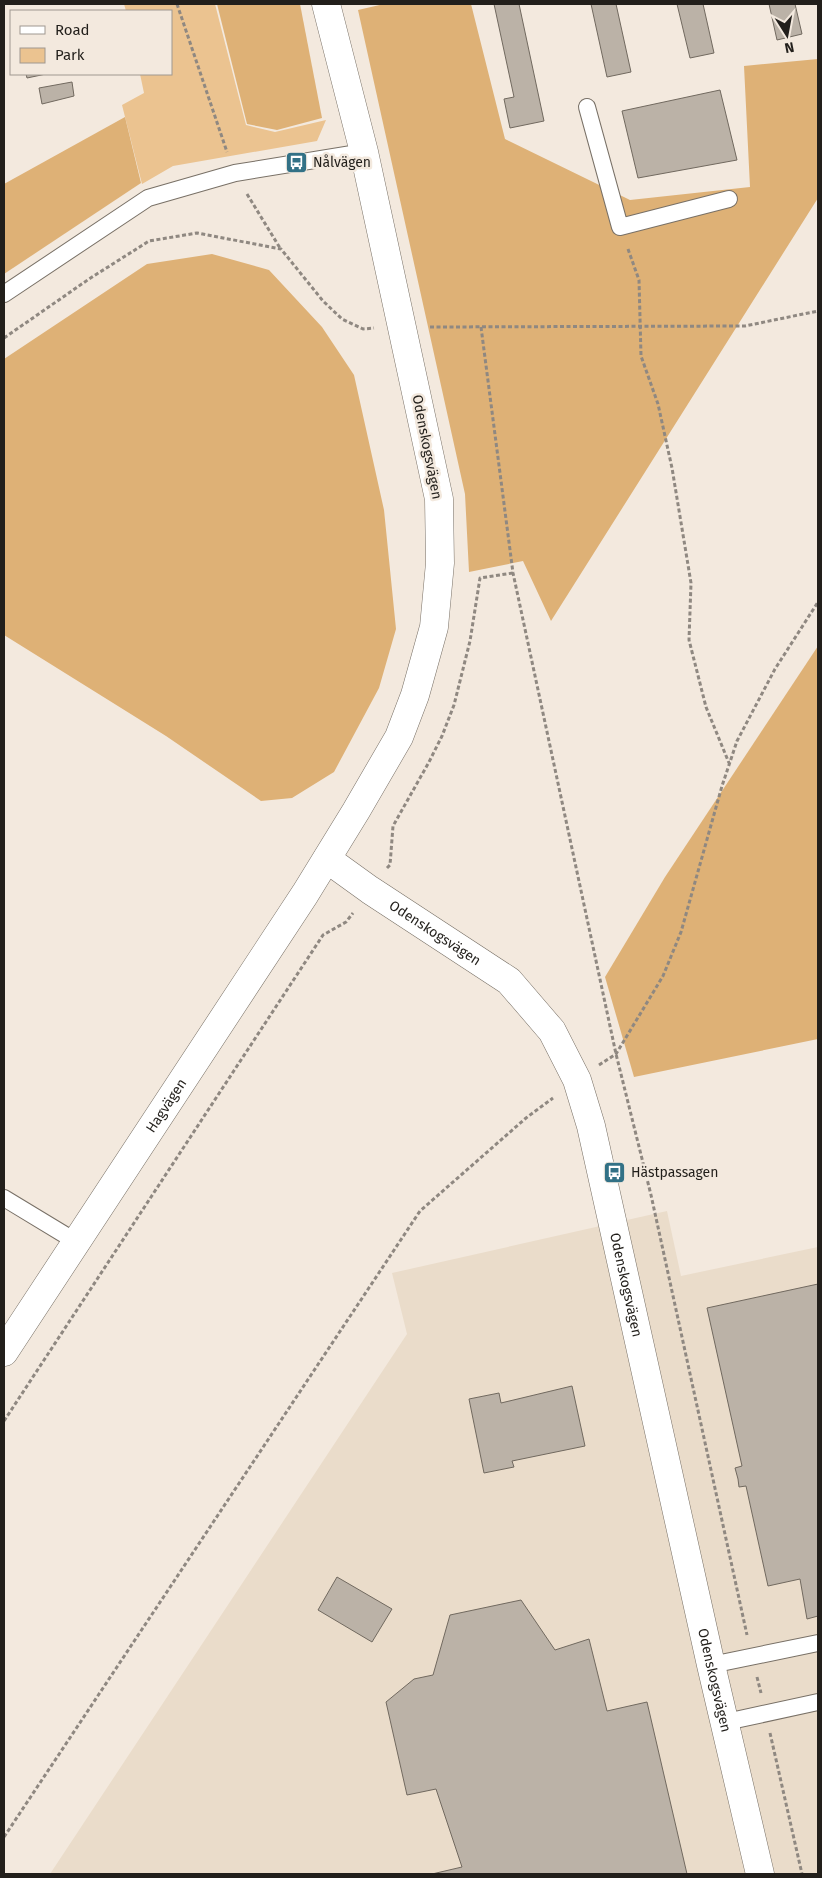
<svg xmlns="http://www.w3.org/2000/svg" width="822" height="1878" viewBox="0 0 822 1878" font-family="'Fira Sans',sans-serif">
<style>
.built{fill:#eadcca}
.green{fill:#ebc390}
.forest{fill:#deb176}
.building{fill:#bbb2a7;stroke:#71695f}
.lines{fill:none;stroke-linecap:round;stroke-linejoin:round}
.lane-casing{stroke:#787066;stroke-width:18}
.street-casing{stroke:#787066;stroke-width:29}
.secondary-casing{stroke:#787066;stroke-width:29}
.path{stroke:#8f8881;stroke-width:3;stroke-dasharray:4 2.5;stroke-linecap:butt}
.lane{stroke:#fff;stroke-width:16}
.street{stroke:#fff;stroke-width:28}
.secondary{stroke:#fff;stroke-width:28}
.labels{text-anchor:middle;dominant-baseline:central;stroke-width:5;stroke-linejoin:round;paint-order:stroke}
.poi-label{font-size:14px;fill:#221f1b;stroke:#f3e9de;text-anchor:start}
.street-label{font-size:14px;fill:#221f1b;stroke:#f3e9de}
</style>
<rect width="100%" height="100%" fill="#f3e9de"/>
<polygon class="built" points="667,1211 681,1276 818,1247 818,1874 50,1874 407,1334 392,1273"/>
<polygon class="green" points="124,4 215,4 246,125 275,132 326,120 317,141 173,166 142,184 122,105 144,93 140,74 171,74 171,11 126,11"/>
<g class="forest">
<polygon points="217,4 300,4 322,118 277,130 247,124"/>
<polygon points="384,4 471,4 505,139 630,200 750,187 744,66 818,59 818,198 551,621 523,561 469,572 465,494 358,10"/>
<polygon points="125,117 141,183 4,274 4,184"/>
<polygon points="212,254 269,270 322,327 354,375 384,510 396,629 379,688 334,772 292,798 261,801 166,736 4,635 4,359 147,264"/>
<polygon points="818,646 818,1039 634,1077 605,977 665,877"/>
</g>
<g class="building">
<polygon points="494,4 519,4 544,121 510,128 504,99 514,97"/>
<polygon points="591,4 616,4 631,72 607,77"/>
<polygon points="677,4 703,4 714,53 690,58"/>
<polygon points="769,4 795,4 802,34 777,40"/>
<polygon points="26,74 46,74 27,78"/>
<polygon points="72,82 74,96 42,104 39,88"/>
<polygon points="720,90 737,160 638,178 622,111"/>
<polygon points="818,1284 818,1616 807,1619 800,1579 768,1586 746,1486 739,1487 738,1479 735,1468 742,1466 707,1308"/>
<polygon points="572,1386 585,1446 512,1461 514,1467 484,1473 469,1399 499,1393 501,1403"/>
<polygon points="337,1577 392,1609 372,1642 318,1610"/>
<polygon points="521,1600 555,1650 589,1639 607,1711 647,1702 687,1874 432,1874 462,1867 436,1789 407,1795 386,1702 414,1679 433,1675 450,1615"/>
</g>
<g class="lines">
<defs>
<g id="lane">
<polyline points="587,107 620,227 729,199"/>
<polyline points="4,294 148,198 235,173 364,152"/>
<polyline points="4,1198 75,1241"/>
<polyline points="711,1665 818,1643"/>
<polyline points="726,1722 818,1702"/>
</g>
<g id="street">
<path id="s1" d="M327,859L370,890L509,981L552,1031L577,1080L591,1126L711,1665L760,1874"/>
</g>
<g id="secondary">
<path id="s2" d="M4,1352L305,894L356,811L399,737L415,695L434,627L440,563L439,499L364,152L326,4"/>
</g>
</defs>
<use href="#lane" class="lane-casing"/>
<use href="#street" class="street-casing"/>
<use href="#secondary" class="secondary-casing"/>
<g class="path">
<polyline points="177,4 227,152"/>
<polyline points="247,194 280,248"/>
<polyline points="628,249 639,280 641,356 658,404 672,468 691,583 689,640 706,707 729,763"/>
<polyline points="430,327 745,326 818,311"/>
<polyline points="481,327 513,573 616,1054 651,1195 747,1635"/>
<polyline points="4,338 89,279 149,241 197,233 281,249 323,301 342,319 363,329 374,328"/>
<polyline points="387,868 390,865 393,826 429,762 442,736 454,705 470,641 480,578 513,573"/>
<polyline points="599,1065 616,1054 663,976 681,932 722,786 737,741 775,669 818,602"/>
<polyline points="4,1421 323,935 346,922 353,913"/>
<polyline points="757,1677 761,1693"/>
<polyline points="770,1733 802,1874"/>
<polyline points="4,1837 420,1211 526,1118 553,1098"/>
</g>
<use href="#lane" class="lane"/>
<use href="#street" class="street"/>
<use href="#secondary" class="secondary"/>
</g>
<defs>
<symbol id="bus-square" viewBox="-11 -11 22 22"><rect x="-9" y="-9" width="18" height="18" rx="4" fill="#327186" stroke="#f3e9de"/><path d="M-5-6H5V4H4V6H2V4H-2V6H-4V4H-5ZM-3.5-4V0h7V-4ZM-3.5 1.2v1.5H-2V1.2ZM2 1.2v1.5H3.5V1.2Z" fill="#fff"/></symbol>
</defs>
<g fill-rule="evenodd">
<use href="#bus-square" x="284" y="150" width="25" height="25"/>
<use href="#bus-square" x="602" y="1160" width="25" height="25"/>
</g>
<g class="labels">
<g class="poi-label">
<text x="313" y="162">Nålvägen</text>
<text x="631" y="1172">Hästpassagen</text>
</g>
<g class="street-label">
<text transform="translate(427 447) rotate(79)">Odenskogsvägen</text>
<text stroke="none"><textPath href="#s1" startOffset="131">Odenskogsvägen</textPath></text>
<text stroke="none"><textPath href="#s2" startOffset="295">Hagvägen</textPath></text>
<text stroke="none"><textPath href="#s1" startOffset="551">Odenskogsvägen</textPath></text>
<text stroke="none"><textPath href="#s1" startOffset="956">Odenskogsvägen</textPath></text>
</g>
</g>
<rect width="822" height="1878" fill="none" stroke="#221f1b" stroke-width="10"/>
<rect x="10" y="10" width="162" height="65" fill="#f3e9de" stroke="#9f9890"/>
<rect x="20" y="26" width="25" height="8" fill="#ffffff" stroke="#9f9890"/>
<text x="55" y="35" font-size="15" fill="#221f1b">Road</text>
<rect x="20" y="48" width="25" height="15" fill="#ebc390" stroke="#9f9890"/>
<text x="55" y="60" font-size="15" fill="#221f1b">Park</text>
<g transform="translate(787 35) rotate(169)" stroke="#f3e9de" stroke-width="4" paint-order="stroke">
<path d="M0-4L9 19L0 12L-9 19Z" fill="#221f1b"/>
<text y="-8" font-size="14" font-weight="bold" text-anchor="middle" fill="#221f1b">N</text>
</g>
</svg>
